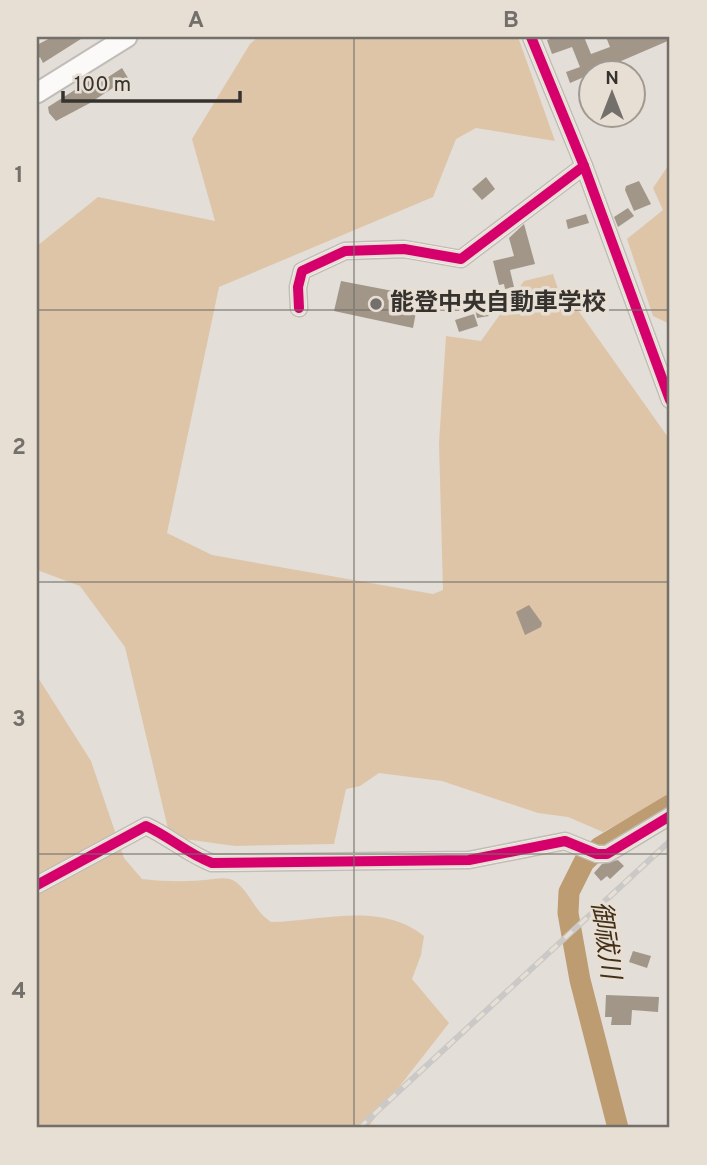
<svg xmlns="http://www.w3.org/2000/svg" width="707" height="1165" viewBox="0 0 707 1165" font-family="Overpass,'Noto Sans JP',sans-serif">
<style>
.green{fill:#dec5a8}
.lines{fill:none;stroke-linecap:round;stroke-linejoin:round}
.river{stroke:#bc9c70;stroke-width:21}
.building{fill:#a19688}
.minor-casing{stroke:#c0bcb7;stroke-width:19}
.major-casing{stroke:#c0bcb7;stroke-width:23}
.minor{stroke:#fbfaf9;stroke-width:16}
.major{stroke:#fbfaf9;stroke-width:19}
.rail-casing{stroke:#cac9c7;stroke-width:6}
.rail{stroke:#e7ded4;stroke-width:3.5;stroke-dasharray:10;stroke-linecap:butt}
.cycleway-casing{stroke:#e7ded4;stroke-width:15}
.cycleway{stroke:#d6006c;stroke-width:10}
.grid{fill:none;stroke:#736f6a;stroke-width:2;stroke-opacity:0.55}
.poi-dot{fill:#736f6a;stroke:#e7ded4;stroke-width:2.5}
.labels{text-anchor:middle;dominant-baseline:central;stroke-width:7;stroke-linejoin:round;paint-order:stroke}
.poi-label{font-size:24px;font-weight:bold;fill:#36332f;stroke:#e7ded4;text-anchor:start}
.water-label{font-size:26px;font-style:italic;fill:#432f15;stroke:#e7ded4}
.neatline{fill:none;stroke:#736f6a;stroke-width:2.5}
.grid-label{font-size:23px;text-anchor:middle;font-weight:bold;fill:#736f6a}
</style>
<rect width="100%" height="100%" fill="#e3ded8"/>
<g class="green">
<polygon points="258,37 518,37 555,141 476,128 456,139 433,197 219,287 167,533 212,555 433,594 443,590 439,443 446,336 481,341 524,281 553,274 561,298 575,306 670,440 670,796 603,832 568,817 538,813 442,781 379,773 360,786 346,789 334,844 235,846 170,837 125,647 80,586 37,570 37,478 39,473 37,473 37,246 98,197 215,221 192,139 250,44"/>
<polygon points="670,163 670,324 653,316 627,239 663,210 653,188"/>
<path d="M37,676L91,761L124,858L142,879C168,882 189,882 214,879C222,878 229,877 236,882C251,894 255,912 271,922C322,921 381,901 424,936L421,955L412,979L449,1023L367,1128H37Z"/>
</g>
<g class="lines">
<polyline class="river" points="618,1128 580,980 568,913 569,892 584,862 600,847 670,805"/>
</g>
<g class="building">
<polygon points="52,37 84,37 43,63 40,57 37,59 37,45"/>
<polygon points="555,37 584,37 591,54 610,47 606,37 670,37 670,40 570,83 566,72 580,67 572,47 552,54 547,40"/>
<polygon points="122,68 128,78 90,103 56,121 49,113 48,107 92,79 96,85"/>
<polygon points="486,177 495,189 482,200 472,189"/>
<polygon points="639,181 651,204 634,211 625,190 626,186"/>
<polygon points="628,208 634,216 618,227 614,217"/>
<polygon points="586,214 589,223 568,229 566,220"/>
<polygon points="524,224 535,264 510,270 514,287 505,289 504,284 499,285 493,261 514,256 509,238"/>
<polygon points="341,281 419,296 413,328 334,311"/>
<polygon points="484,297 489,316 477,318 473,299"/>
<polygon points="474,314 478,326 459,332 455,320"/>
<polygon points="529,605 542,623 541,627 525,635 516,612"/>
<polygon points="618,860 624,866 610,879 607,876 601,881 594,873 602,864"/>
<polygon points="633,951 651,956 647,968 629,962"/>
<polygon points="606,995 659,997 658,1012 632,1010 631,1025 611,1025 612,1017 605,1017"/>
</g>
<g class="lines">
<defs>
<g id="minor">
<polyline points="531,37 584,166 670,400"/>
<polyline points="299,308 298,287 302,271 345,251 404,249 461,259 584,166"/>
<path d="M37,885L146,826C170,837 188,854 212,863L469,860L565,841L597,854H607L670,816"/>
</g>
<polyline id="major" points="37,93 127,37"/>
</defs>
<use href="#minor" class="minor-casing"/>
<use href="#major" class="major-casing"/>
<use href="#minor" class="minor"/>
<use href="#major" class="major"/>
<defs>
<polyline id="rail" points="359,1128 670,841"/>
</defs>
<use href="#rail" class="rail-casing"/>
<use href="#rail" class="rail"/>
<defs>
<g id="cycleway">
<polyline points="531,37 584,166 670,400"/>
<polyline points="299,308 298,287 302,271 345,251 404,249 461,259 584,166"/>
<path d="M37,885L146,826C170,837 188,854 212,863L469,860L565,841L597,854H607L670,816"/>
</g>
</defs>
<use href="#cycleway" class="cycleway-casing"/>
<use href="#cycleway" class="cycleway"/>
</g>
<path class="grid" d="M354,37V1128M37,310H670M37,582H670M37,854H670"/>
<circle class="poi-dot" cx="376" cy="304" r="7"/>
<g class="labels">
<g class="poi-label">
<text x="390" y="304">能登中央自動車学校</text>
</g>
<g class="water-label">
<text transform="translate(604 940) rotate(82)">御祓川</text>
</g>
</g>
<rect width="707" height="1165" fill="none" stroke="#e7ded4" stroke-width="77"/>
<g transform="translate(612 94)"><circle r="33" fill="#e7ded4" stroke="#a09a92" stroke-width="2"/>
<path d="M0-5L12 26L0 18L-12 26Z" fill="#736f6a"/>
<text y="-10" font-size="19" font-weight="bold" text-anchor="middle" fill="#36332f">N</text>
</g>
<path d="M63 91v10h177v-10" fill="none" stroke="#36332f" stroke-width="3.5"/>
<text x="74" y="91" font-size="21" fill="#36332f" stroke="#e7ded4" stroke-width="5" paint-order="stroke">100 m</text>
<rect x="38" y="38" width="630" height="1088" class="neatline"/>
<g class="grid-label">
<text x="196" y="27">A</text>
<text x="511" y="27">B</text>
<text x="19" y="182">1</text>
<text x="19" y="454">2</text>
<text x="19" y="726">3</text>
<text x="19" y="998">4</text>
</g>
</svg>
